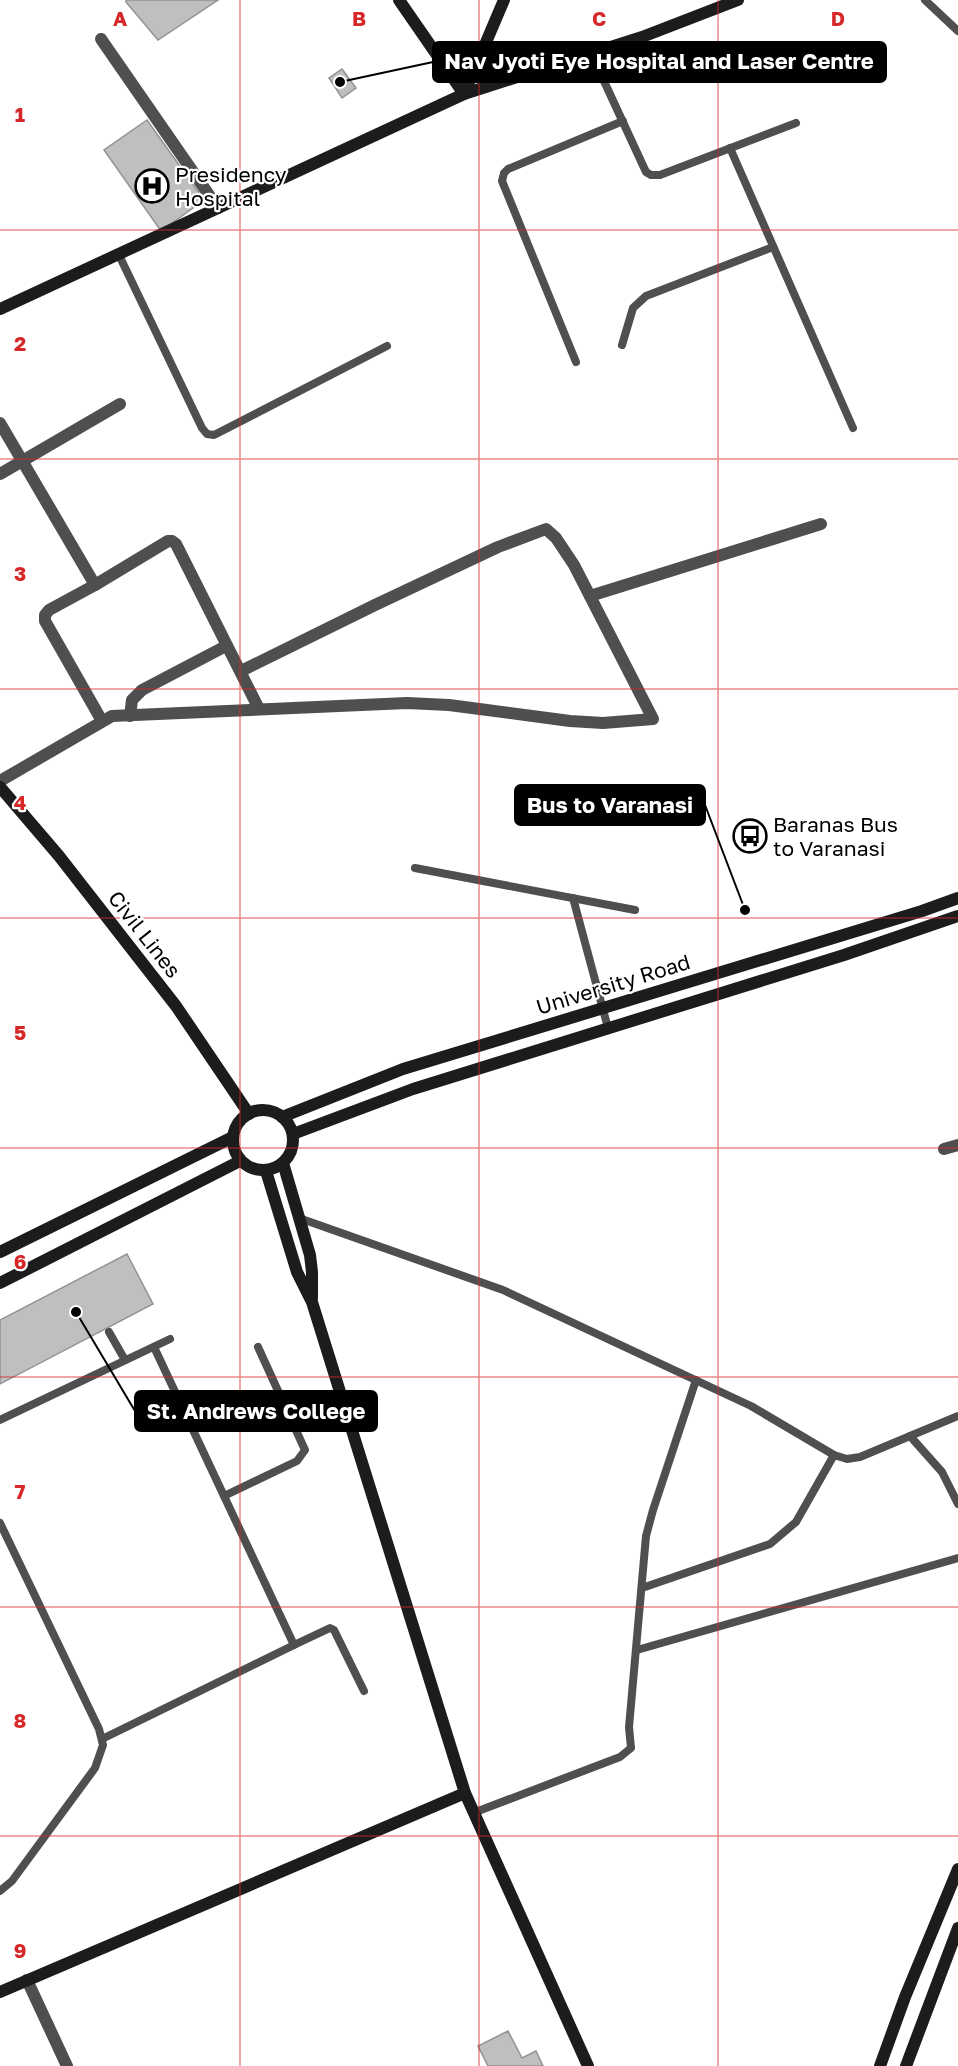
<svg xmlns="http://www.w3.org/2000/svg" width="958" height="2066" viewBox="0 0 958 2066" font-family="'Golos Text',sans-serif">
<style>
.building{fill:#bfbfbf;stroke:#939393;stroke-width:1.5}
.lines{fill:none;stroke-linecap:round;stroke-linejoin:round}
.lane{stroke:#4f4f4f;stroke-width:8}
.street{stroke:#4f4f4f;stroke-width:12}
.secondary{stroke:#1c1c1c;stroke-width:12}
.grid{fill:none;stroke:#d62828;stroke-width:1.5;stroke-opacity:0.55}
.labels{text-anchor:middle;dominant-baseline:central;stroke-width:4.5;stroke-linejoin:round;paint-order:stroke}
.poi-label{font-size:21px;fill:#000;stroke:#fff;text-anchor:start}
.street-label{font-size:21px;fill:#000;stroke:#fff}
.grid-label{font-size:20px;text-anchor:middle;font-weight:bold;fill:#d62828;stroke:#fff;stroke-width:4.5;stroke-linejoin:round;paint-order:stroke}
.leader{fill:none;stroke:#000;stroke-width:2}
.callout-dot{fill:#000;stroke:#fff;stroke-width:2}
.callout{fill:#000;stroke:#000;stroke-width:2}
.callout-label{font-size:22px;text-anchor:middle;font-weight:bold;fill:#fff}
</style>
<rect width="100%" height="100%" fill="#fff"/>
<g class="building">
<polygon points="126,0 218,0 158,40 126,2"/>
<polygon points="342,69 356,88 342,98 329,78"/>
<polygon points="147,120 204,200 161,231 104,150"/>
<polygon points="127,1254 153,1304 0,1384 0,1320"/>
<polygon points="508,2031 522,2058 536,2051 543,2066 488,2066 478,2046"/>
</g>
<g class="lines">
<g class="lane">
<polyline points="925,0 958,31"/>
<polyline points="591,53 646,172 651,175 660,175 796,123"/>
<polyline points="730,148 853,428"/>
<polyline points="118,253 202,428 207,434 214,435 387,346"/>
<polyline points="622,345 633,308 646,296 773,247"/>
<polyline points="576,362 502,181 504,173 508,169 623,121"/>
<polyline points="415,868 635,910"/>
<polyline points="573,898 608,1028"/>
<polyline points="299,1218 503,1290 751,1406 834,1455 847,1459 860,1457 958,1416"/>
<polyline points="109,1332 125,1360"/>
<polyline points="0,1420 170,1339"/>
<polyline points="910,1436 942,1472 958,1504"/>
<polyline points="224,1496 297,1461 305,1450 258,1347"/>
<polyline points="0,1523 99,1729 103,1745 95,1768 12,1881 0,1891"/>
<polyline points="642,1588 770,1544 796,1522 834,1455"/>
<polyline points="294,1645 330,1628 334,1630 364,1691"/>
<polyline points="637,1650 958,1558"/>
<polyline points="102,1739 294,1645 154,1347"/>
<polyline points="473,1813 620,1757 631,1748 629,1727 646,1536 653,1510 696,1380"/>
</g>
<g class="street">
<polyline points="101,39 218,208"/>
<polyline points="0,423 95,585"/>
<polyline points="0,474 120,404"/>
<polyline points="590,596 821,524"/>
<polyline points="130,716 132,700 142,690 226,646"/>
<polyline points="102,721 45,621 45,615 49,610 95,585 168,541 172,541 176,544 259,709"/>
<polyline points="0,781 112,716 407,703 449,705 570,721 603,723 653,719 574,565 556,538 546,529 498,547 375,605 241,671"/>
<polyline points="944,1149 958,1145"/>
<polyline points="27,1980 67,2066"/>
</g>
<g class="secondary">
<polyline points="399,0 464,94 642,37 738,0"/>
<polyline points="0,309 464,94 504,0"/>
<polyline points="0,787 59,856 176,1006 249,1114"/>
<circle cx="263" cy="1140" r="30"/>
<polyline points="282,1117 403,1069 922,911 958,898"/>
<polyline points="293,1134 413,1089 844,955 958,916"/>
<polyline points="283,1163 310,1255 312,1272 312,1298"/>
<polyline points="266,1171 297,1272 312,1302 465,1793 588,2066"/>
<polyline points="0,1252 233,1137"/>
<polyline points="0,1283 240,1161"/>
<polyline points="0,1992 465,1793"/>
<polyline points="880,2066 905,1997 958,1869"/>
<polyline points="906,2066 958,1928"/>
</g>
</g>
<path class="grid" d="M240,0V2066M479,0V2066M718,0V2066M0,230H958M0,459H958M0,689H958M0,918H958M0,1148H958M0,1377H958M0,1607H958M0,1836H958"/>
<defs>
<symbol id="hospital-ring" viewBox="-11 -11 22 22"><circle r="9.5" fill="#fff" stroke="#000" stroke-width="1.5"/><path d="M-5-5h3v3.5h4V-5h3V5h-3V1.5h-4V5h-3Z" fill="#000"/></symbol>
<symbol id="bus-ring" viewBox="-11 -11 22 22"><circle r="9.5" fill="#fff" stroke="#000" stroke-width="1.5"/><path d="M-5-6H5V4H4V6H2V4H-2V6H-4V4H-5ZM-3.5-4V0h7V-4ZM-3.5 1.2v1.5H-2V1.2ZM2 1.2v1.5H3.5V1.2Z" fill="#000"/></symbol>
</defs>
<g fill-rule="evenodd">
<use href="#hospital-ring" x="133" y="167" width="38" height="38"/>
<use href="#bus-ring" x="731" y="817" width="38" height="38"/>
</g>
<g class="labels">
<g class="poi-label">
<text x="175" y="174">Presidency<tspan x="175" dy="24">Hospital</tspan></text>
<text x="773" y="824">Baranas Bus<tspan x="773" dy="24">to Varanasi</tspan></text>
</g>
<g class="street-label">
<text transform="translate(145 934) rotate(52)">Civil Lines</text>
<text transform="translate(613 984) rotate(-17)">University Road</text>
</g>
</g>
<g class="grid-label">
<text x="120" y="26">A</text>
<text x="359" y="26">B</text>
<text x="599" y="26">C</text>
<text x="838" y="26">D</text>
<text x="20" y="122">1</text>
<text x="20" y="351">2</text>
<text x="20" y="581">3</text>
<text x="20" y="810">4</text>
<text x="20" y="1040">5</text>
<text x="20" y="1269">6</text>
<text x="20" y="1499">7</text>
<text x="20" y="1728">8</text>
<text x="20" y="1958">9</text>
</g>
<path class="leader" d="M340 82L433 62M745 910L705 805M76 1312L135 1411"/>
<g class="callout-dot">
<circle cx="340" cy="82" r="6"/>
<circle cx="745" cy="910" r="6"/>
<circle cx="76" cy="1312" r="6"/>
</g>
<g class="callout">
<rect x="433" y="42" width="453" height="40" rx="6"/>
<rect x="515" y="785" width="190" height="40" rx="6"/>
<rect x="135" y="1391" width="242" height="40" rx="6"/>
</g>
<g class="callout-label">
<text x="659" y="69">Nav Jyoti Eye Hospital and Laser Centre</text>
<text x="610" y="813">Bus to Varanasi</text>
<text x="256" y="1419">St. Andrews College</text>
</g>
</svg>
